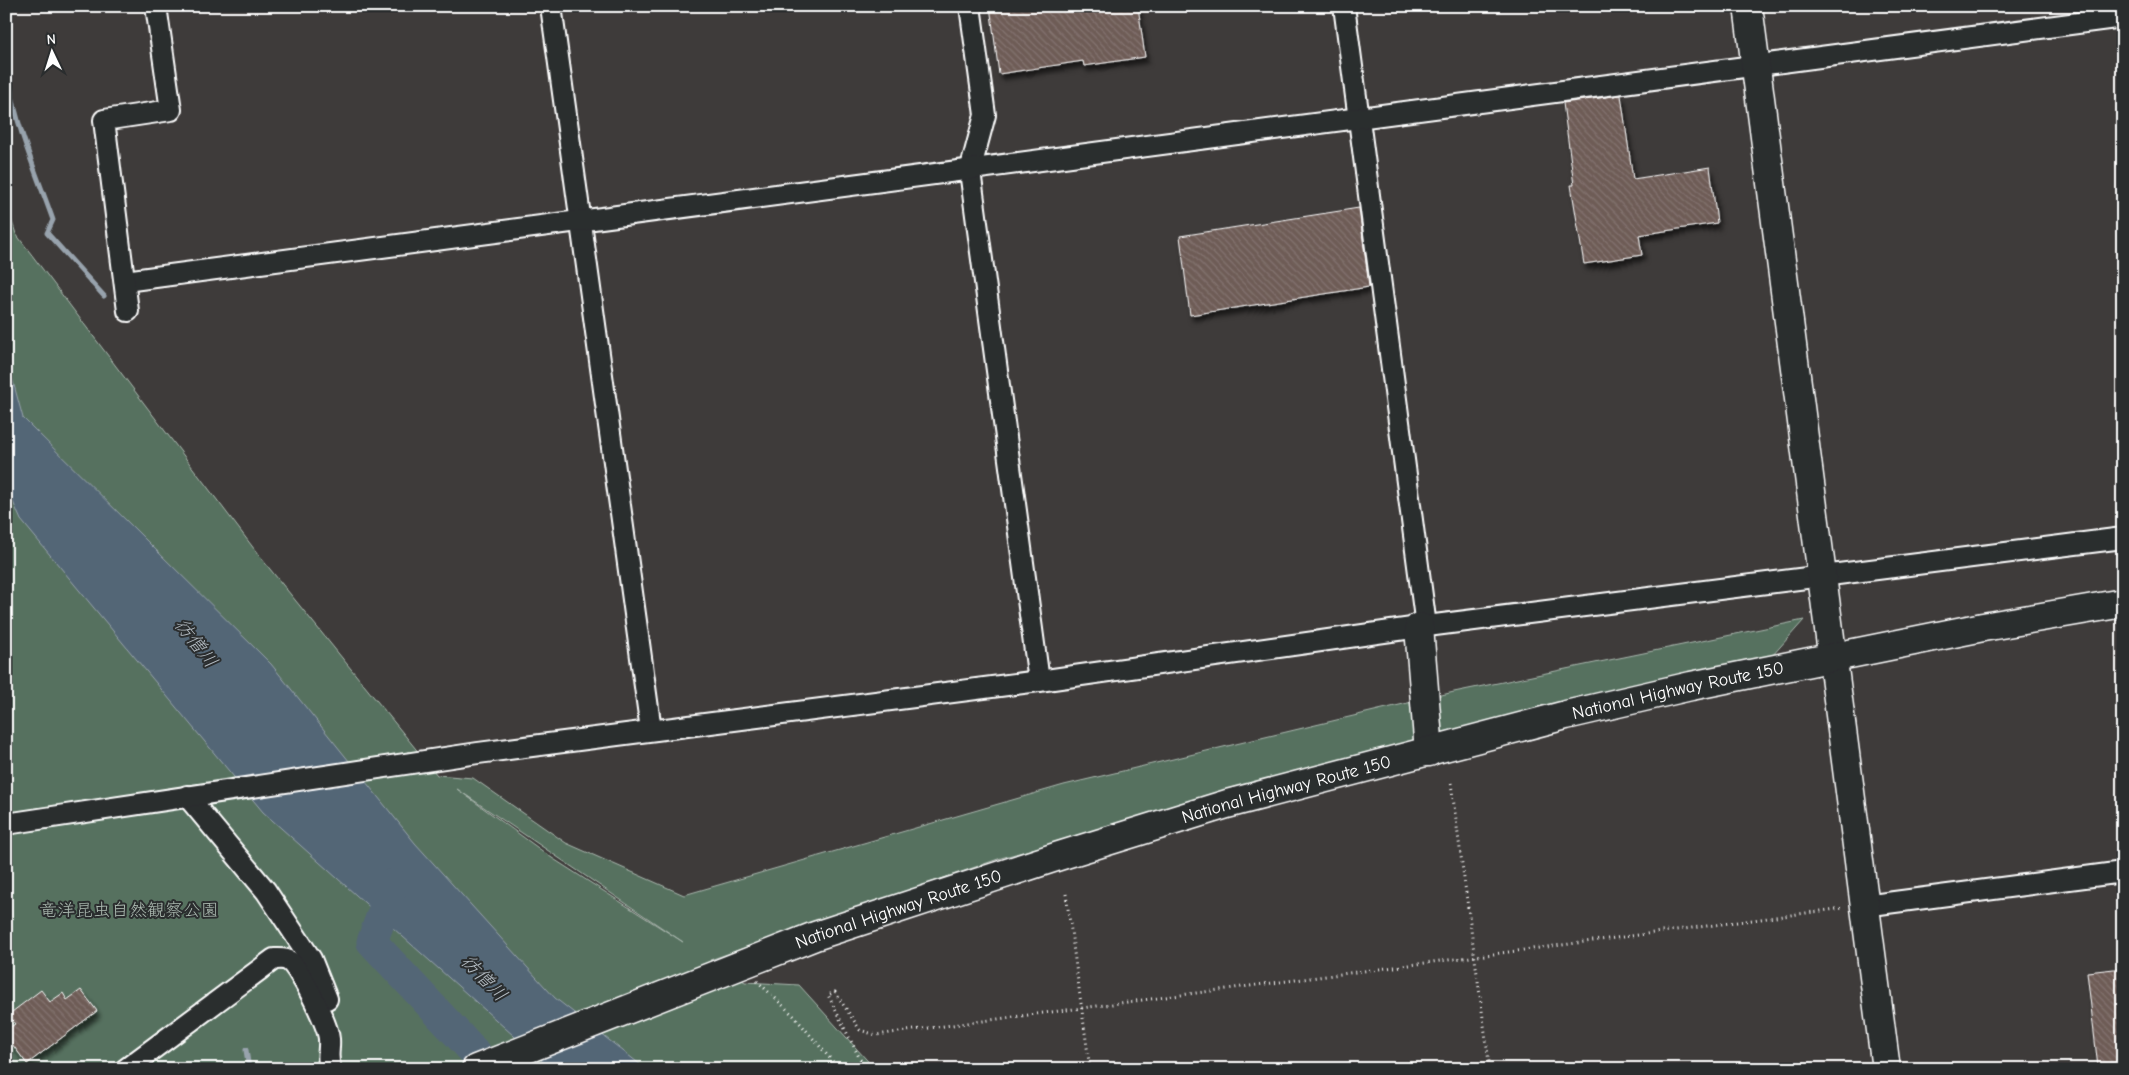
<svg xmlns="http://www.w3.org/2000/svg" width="2129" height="1075" viewBox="0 0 2129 1075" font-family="'Comic Neue','Klee One',sans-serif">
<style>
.green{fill:#56715f;stroke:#aab8af;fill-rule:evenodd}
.water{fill:#536676;stroke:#98a3ad}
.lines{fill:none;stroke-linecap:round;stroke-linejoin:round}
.stream{stroke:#98a3ad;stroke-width:5}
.river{stroke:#536676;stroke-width:31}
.building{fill:url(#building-back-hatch);stroke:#fff;filter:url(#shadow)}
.street-casing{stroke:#fff;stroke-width:24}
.secondary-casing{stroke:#fff;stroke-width:31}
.highway-casing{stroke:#fff;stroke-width:31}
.path{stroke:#fff;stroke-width:3;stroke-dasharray:1 4;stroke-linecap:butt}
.street{stroke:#2a2d2e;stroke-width:20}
.secondary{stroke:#2a2d2e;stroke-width:28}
.highway{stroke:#2a2d2e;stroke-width:28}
.labels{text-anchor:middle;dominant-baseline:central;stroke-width:4;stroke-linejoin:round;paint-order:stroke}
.street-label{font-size:18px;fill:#fff;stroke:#2a2d2e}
.park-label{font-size:18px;fill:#aab8af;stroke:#2a2d2e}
.water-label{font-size:19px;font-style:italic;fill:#b2bac1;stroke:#2a2d2e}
</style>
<defs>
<pattern id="building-back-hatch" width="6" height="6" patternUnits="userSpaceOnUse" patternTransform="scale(1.25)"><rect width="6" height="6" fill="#6e5c57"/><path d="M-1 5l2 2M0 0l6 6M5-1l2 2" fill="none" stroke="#847470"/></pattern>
<filter id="shadow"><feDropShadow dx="3" dy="5.5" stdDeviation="2.5" flood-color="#0009"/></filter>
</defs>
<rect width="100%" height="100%" fill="#3e3b3a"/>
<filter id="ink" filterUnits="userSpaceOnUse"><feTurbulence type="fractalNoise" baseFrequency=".02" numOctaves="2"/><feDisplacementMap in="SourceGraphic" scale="10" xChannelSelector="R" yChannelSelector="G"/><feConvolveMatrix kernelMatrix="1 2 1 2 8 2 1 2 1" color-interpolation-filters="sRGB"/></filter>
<g filter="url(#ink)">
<path class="green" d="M6,203L16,234L261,558L437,775L473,778L566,843L684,895L1064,785L1454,692L1804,620L1772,656L1331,765L1001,858L710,960L745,982L799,985L875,1069H132L281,957L108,1069H6ZM457,789L683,942L552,858Z"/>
<polygon class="water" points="6,356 23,418 271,664 415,843 555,998 646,1069 551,1069 263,812 21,520 6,486"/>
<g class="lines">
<g class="stream">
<path d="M11,6C8,32 7,57 10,83C15,124 39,180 53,220L47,233L104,296"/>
<polyline points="246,1050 249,1069"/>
</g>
<polyline class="river" points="393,884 372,942 490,1069"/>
</g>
<g class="building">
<polygon points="990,6 1138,6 1145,57 1084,66 1083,61 999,74"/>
<polygon points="1621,95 1633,179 1710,167 1717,223 1639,235 1642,255 1584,264 1571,185 1574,185 1563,103"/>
<polygon points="1359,208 1369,287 1190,315 1180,236"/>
<polygon points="2123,968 2123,1064 2098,1067 2087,972"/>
<polygon points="41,990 50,1002 63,993 67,1000 81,990 97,1011 27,1064 6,1036 6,1030 15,1024 8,1015"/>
</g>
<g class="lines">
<defs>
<g id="street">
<polyline points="551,6 651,730"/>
<polyline points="970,6 985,115 970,171 1039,681"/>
<polyline points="1344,6 1426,626"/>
<polyline points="125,281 2123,17"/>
<polyline points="128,311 104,120 171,110 156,6"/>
<polyline points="187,796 266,891 311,959 327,999"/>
<polyline points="6,824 478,753 1039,681 1419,627 2123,538"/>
<polyline points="1864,906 2123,872"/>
<path d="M126,1069L274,959C278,959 285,958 289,961C300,968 328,1025 329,1039C330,1050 326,1058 331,1069"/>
</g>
<g id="secondary">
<polyline points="1748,6 1886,1069"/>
<polyline points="1419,627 1429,752"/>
</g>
<g id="highway">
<path id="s1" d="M476,1069L815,936L1059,856L1227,804L1566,715L1691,686L1983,627L2123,603"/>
</g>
</defs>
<use href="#street" class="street-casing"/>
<use href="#secondary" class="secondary-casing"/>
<use href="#highway" class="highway-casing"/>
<g class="path">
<polyline points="1451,783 1490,1069"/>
<polyline points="1066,894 1090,1069"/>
<polyline points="757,981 794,1016 839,1069"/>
<polyline points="865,1069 828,995 835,992 860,1030 876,1035 1844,908"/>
</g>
<use href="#street" class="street"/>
<use href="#secondary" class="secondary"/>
<use href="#highway" class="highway"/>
</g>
</g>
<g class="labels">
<g class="street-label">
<text stroke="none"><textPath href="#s1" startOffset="1262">National Highway Route 150</textPath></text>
<text stroke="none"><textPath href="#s1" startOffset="858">National Highway Route 150</textPath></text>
<text stroke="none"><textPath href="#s1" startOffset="452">National Highway Route 150</textPath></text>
</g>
<g class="park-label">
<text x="129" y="910">竜洋昆虫自然観察公園</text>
</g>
<g class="water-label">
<text transform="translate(196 643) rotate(52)">彷僧川</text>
<text transform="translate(484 978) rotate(46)">彷僧川</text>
</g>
</g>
<rect width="2129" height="1075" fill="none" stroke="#2a2d2e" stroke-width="25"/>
<rect x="12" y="12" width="2104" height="1050" fill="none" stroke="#fff" stroke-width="2" filter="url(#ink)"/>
<g transform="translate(52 52) rotate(356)" stroke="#2a2d2e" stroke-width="4" paint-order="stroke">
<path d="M0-4L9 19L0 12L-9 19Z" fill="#ffffff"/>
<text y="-8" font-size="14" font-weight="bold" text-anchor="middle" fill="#ffffff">N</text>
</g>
</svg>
